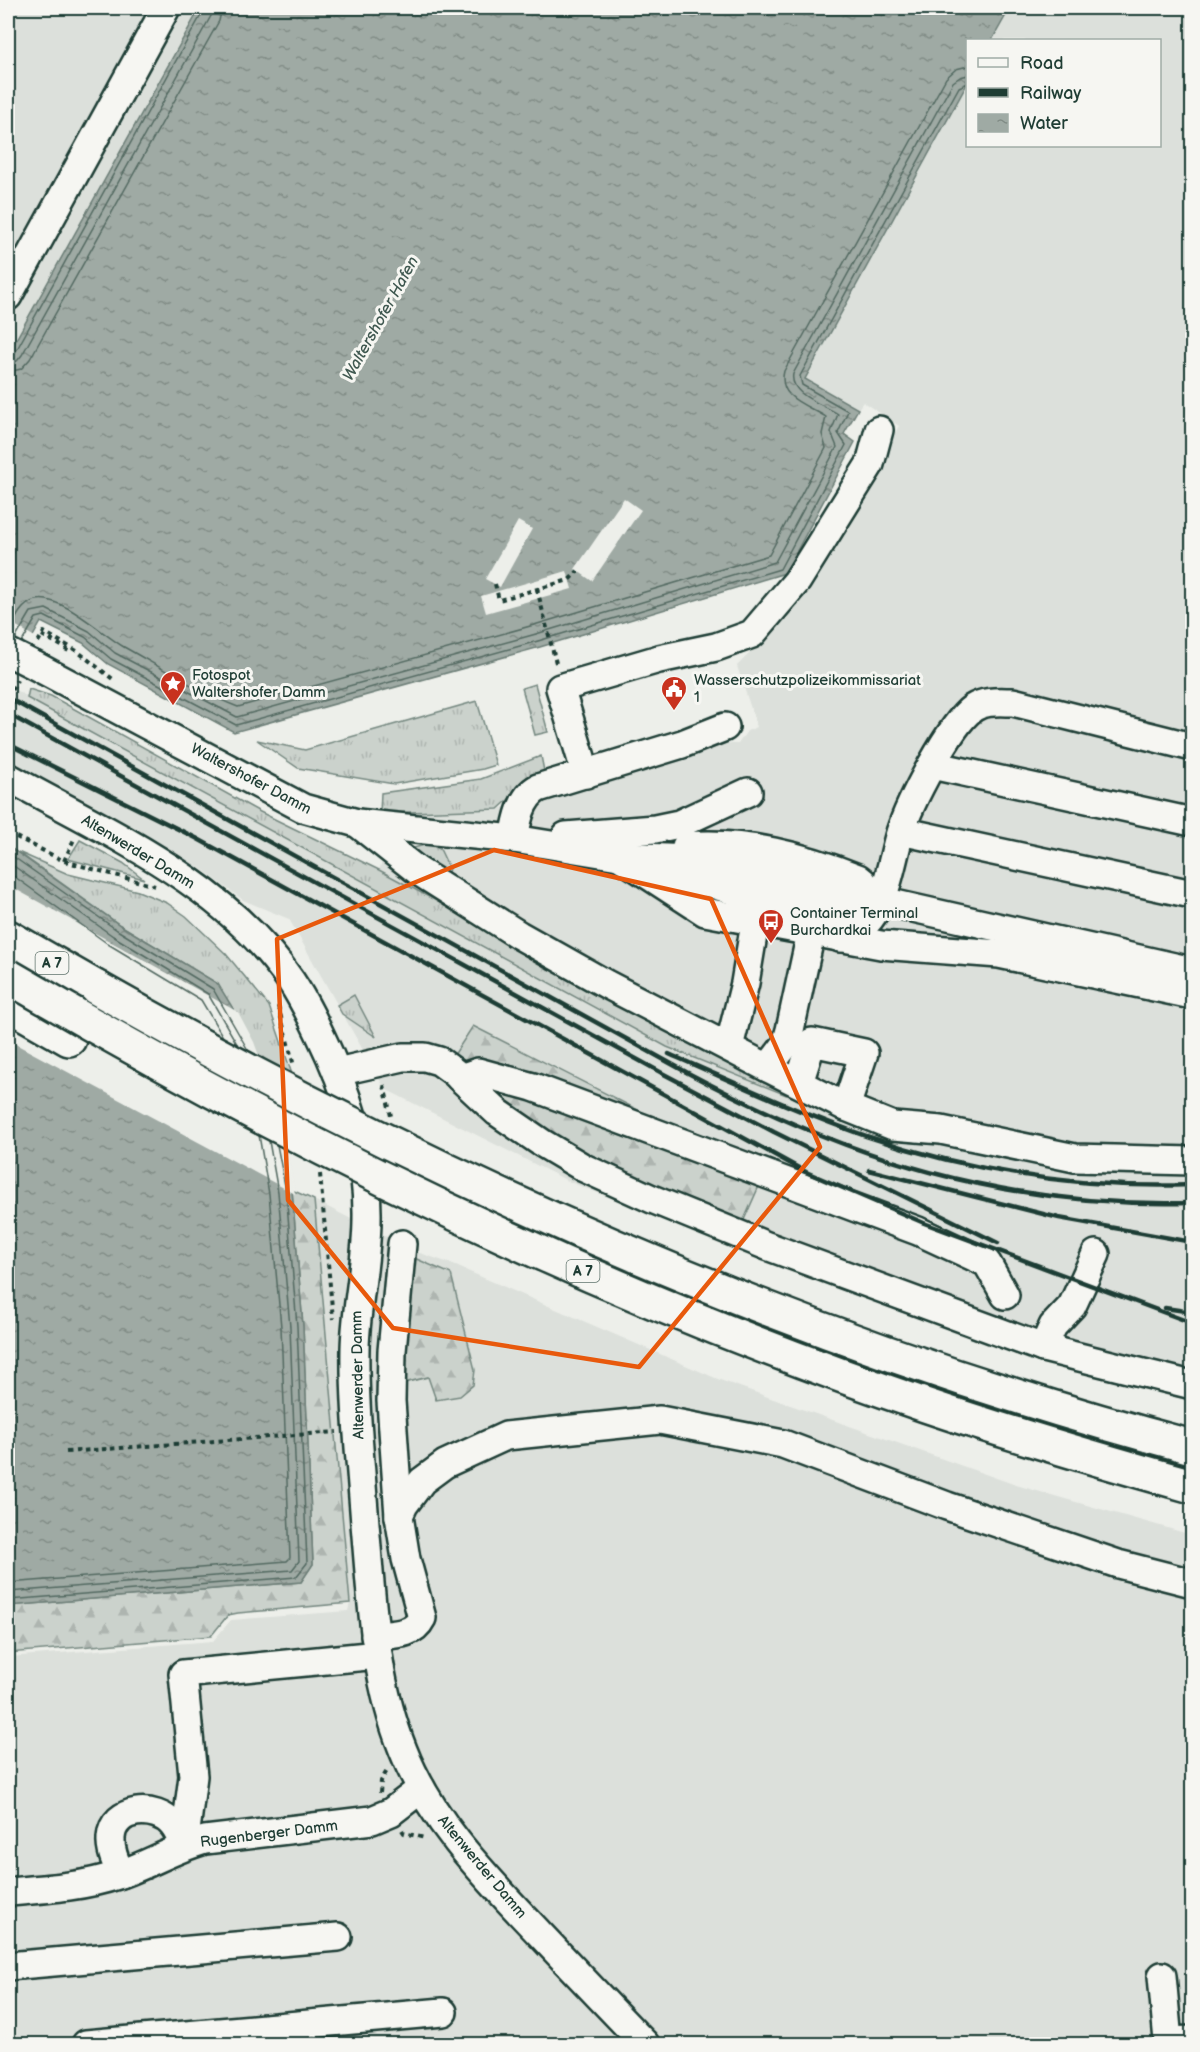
<svg xmlns="http://www.w3.org/2000/svg" width="1200" height="2052" viewBox="0 0 1200 2052" font-family="'Balsamiq Sans',sans-serif">
<style>
.built{fill:#dce0db}
.grass{fill:url(#grass-tufts);stroke:#758880;stroke-width:1.5}
.forest{fill:url(#forest-firs);stroke:#758880;stroke-width:1.5}
.water{fill:url(#water-ripples);stroke:#6c7e77;stroke-width:1.5}
.pier{fill:#edefea}
.lines{fill:none;stroke-linecap:round;stroke-linejoin:round}
.shore{stroke:#526961;stroke-width:1.5}
.minor-casing{stroke:#1f3d34;stroke-width:32}
.highway-casing{stroke:#1f3d34;stroke-width:38}
.path{stroke:#1f3d34;stroke-width:4;stroke-dasharray:4.5 4.5;stroke-linecap:butt}
.minor{stroke:#f6f6f2;stroke-width:27}
.highway{stroke:#f6f6f2;stroke-width:33}
.rail{stroke:#1f3d34;stroke-width:4.5}
.minor-bridge-casing{stroke:#1f3d34;stroke-width:32;stroke-linecap:butt}
.highway-bridge-casing{stroke:#1f3d34;stroke-width:38;stroke-linecap:butt}
.minor-bridge{stroke:#f6f6f2;stroke-width:27}
.highway-bridge{stroke:#f6f6f2;stroke-width:33}
.marked{fill:none;stroke:#e8590c;stroke-width:4.5;stroke-linejoin:round}
.labels{text-anchor:middle;dominant-baseline:central;stroke-width:6;stroke-linejoin:round;paint-order:stroke}
.shield{fill:#f6f6f2;stroke:#60746d;stroke-width:1.5}
.shield-label{font-size:14px;font-weight:bold;fill:#1f3d34}
.poi-label{font-size:15px;fill:#1f3d34;stroke:#f6f6f2;text-anchor:start}
.street-label{font-size:15px;fill:#1f3d34;stroke:#f6f6f2}
.water-label{font-size:16px;font-style:italic;fill:#3f5850;stroke:#f6f6f2}
</style>
<defs>
<pattern id="grass-tufts" width="24" height="20" patternUnits="userSpaceOnUse" patternTransform="scale(1.5)"><rect width="24" height="20" fill="#cbd2cc"/><path d="M3 7l-1-3M5 7V3M7 7l1-3M15 17l-1-3M17 17v-4M19 17l1-3" fill="none" stroke="#aeb5b0"/></pattern>
<pattern id="forest-firs" width="22" height="20" patternUnits="userSpaceOnUse" patternTransform="scale(1.5)"><rect width="22" height="20" fill="#cbd2cc"/><path d="M5 1l3.5 6h-7zM16 11l3.5 6h-7z" fill="#aeb5b0"/></pattern>
<pattern id="water-ripples" width="26" height="14" patternUnits="userSpaceOnUse" patternTransform="scale(1.5)"><rect width="26" height="14" fill="#9faaa4"/><path d="M2 4q2-2 4 0t4 0M15 11q2-2 4 0t4 0" fill="none" stroke="#818c86"/></pattern>
</defs>
<rect width="100%" height="100%" fill="#edefea"/>
<filter id="ink" filterUnits="userSpaceOnUse"><feTurbulence type="fractalNoise" baseFrequency=".0167" numOctaves="2"/><feDisplacementMap in="SourceGraphic" scale="12" xChannelSelector="R" yChannelSelector="G"/><feConvolveMatrix kernelMatrix="1 2 1 2 8 2 1 2 1" color-interpolation-filters="sRGB"/></filter>
<g filter="url(#ink)">
<g class="built">
<polygon points="8,8 200,8 8,354"/>
<polygon points="1010,8 1192,8 1192,1402 1077,1369 936,1323 805,1274 570,1182 385,1089 289,919 243,900 200,868 162,845 8,759 8,686 667,1047 786,1094 786,1090 379,870 400,813 498,809 709,743 738,744 747,731 757,727 737,666 783,619 899,426 863,402 858,409 805,380 967,84 968,146 1160,146 1160,40 992,40"/>
<polygon points="314,1200 414,1251 449,1263 720,1380 1016,1485 1192,1535 1192,2044 8,2044 8,1657 213,1641 231,1620 348,1611 350,1603"/>
</g>
<g class="grass">
<polygon points="535,684 548,732 535,735 522,688"/>
<polygon points="29,689 51,696 258,811 379,870 786,1090 786,1095 667,1047 27,698"/>
<polygon points="477,701 496,765 483,769 394,784 298,768 257,740 305,750"/>
<polygon points="541,756 545,776 526,784 498,809 380,813 381,793 481,779"/>
<polygon points="80,840 123,863 144,879 68,859"/>
<polygon points="428,844 440,849 449,868 446,881 410,849"/>
<polygon points="18,852 68,874 138,891 167,903 186,916 226,954 269,1006 303,1107 308,1139 280,1128 218,984 120,925"/>
<polygon points="354,995 376,1037 342,1014 337,1005"/>
</g>
<g class="forest">
<polygon points="473,1026 660,1121 654,1138 759,1186 743,1222 579,1158 487,1100 454,1055"/>
<polygon points="292,1190 314,1200 350,1603 238,1613 228,1615 211,1636 8,1653 8,1606 301,1582 313,1564 303,1326"/>
<polygon points="412,1257 451,1274 475,1370 473,1385 460,1396 436,1400 428,1377 404,1383"/>
</g>
<g class="water">
<polygon points="200,8 1010,8 992,40 968,40 967,84 805,379 858,409 844,434 855,442 785,573 540,647 234,732 108,664 83,643 41,622 8,681 8,354"/>
<polygon points="8,846 120,925 218,984 234,1010 269,1087 292,1190 303,1326 313,1564 301,1582 8,1606"/>
</g>
<g class="pier">
<polygon points="624,498 641,510 592,581 575,569"/>
<polygon points="518,521 532,529 500,587 485,579"/>
<polygon points="567,571 572,589 486,613 481,596"/>
<polygon points="8,621 35,637 12,679 8,677"/>
<polygon points="8,885 238,1012 254,1042 277,1105 91,1006 8,958"/>
<polygon points="8,963 283,1127 295,1194 8,1040"/>
</g>
<g class="lines">
<g class="shore">
<polyline points="8,355 16,351 205,8"/>
<polyline points="8,363 17,361 22,355 211,16 213,8"/>
<polyline points="8,372 21,369 30,359 219,21 222,8"/>
<path d="M8,635C14,622 20,604 36,600C61,594 103,635 124,647C160,667 199,692 238,707L534,625L769,555L826,448L822,434L826,417C808,405 777,399 784,371L946,78L956,69L968,66"/>
<path d="M15,639L31,612L46,609L89,631L115,653L237,717L536,634L775,562L837,447L831,432L838,414C823,404 789,395 793,374L953,82L960,77L968,75"/>
<polyline points="22,642 36,618 44,616 85,637 111,659 236,725 538,641 780,569 846,445 838,433 848,411 802,385 800,376 959,87 968,83"/>
<polyline points="8,853 117,930 213,989 248,1050"/>
<polyline points="8,862 113,936 208,994 237,1044"/>
<polyline points="8,872 108,944 201,1000 223,1037"/>
<polyline points="8,1583 287,1561 290,1558 281,1327 269,1194 259,1135"/>
<polyline points="8,1592 292,1570 299,1561 290,1327 278,1192 269,1141"/>
<polyline points="8,1600 296,1577 307,1563 297,1326 286,1191 277,1145"/>
</g>
<defs>
<g id="minor">
<polyline points="8,296 166,8"/>
<polyline points="34,665 303,808 357,823 514,839 619,856 689,859 746,867 829,885 882,901 1192,971"/>
<polyline points="932,765 1192,822"/>
<polyline points="586,774 560,688 659,659 716,647 752,634 797,581 870,464 879,430"/>
<path d="M8,777C108,833 224,882 291,981C307,1005 318,1030 330,1056C352,1106 368,1163 367,1219C367,1262 356,1305 355,1348C354,1407 361,1466 365,1524C372,1601 374,1678 403,1750C431,1822 487,1878 539,1933C574,1970 609,2007 645,2044"/>
<polyline points="357,823 418,871 519,935 606,984 768,1068 846,1107 893,1126 941,1130 1075,1158 1192,1161"/>
<polyline points="901,831 1192,894"/>
<polyline points="566,836 655,829 679,824 748,792"/>
<path d="M514,839C517,821 521,797 538,788L682,744L725,727"/>
<path d="M686,846C746,841 803,856 858,878L863,882"/>
<polyline points="619,856 705,912 881,945 999,954 1192,995"/>
<polyline points="664,869 735,891 813,907 842,911 880,902"/>
<path d="M840,938C885,928 889,869 900,833C909,804 950,724 973,708C985,700 1000,702 1013,702L1192,747"/>
<polyline points="729,1047 745,983 755,923"/>
<polyline points="768,1068 786,1044 790,1030 811,933"/>
<polyline points="337,1072 403,1057 425,1057 439,1061 454,1072 497,1112 542,1143 584,1168 652,1199 767,1246 1043,1348 1192,1385"/>
<polyline points="460,1078 478,1072 533,1087 918,1231 987,1263 1005,1295"/>
<polyline points="799,1083 812,1042 864,1053 846,1107"/>
<polyline points="1043,1348 1053,1326 1072,1306 1096,1254"/>
<polyline points="399,1516 404,1505 422,1481 445,1464 506,1436 660,1420 783,1444 947,1506 1118,1564 1192,1583"/>
<path d="M375,1636C393,1634 413,1636 422,1618L406,1559L399,1516L391,1401L392,1351L402,1244"/>
<polyline points="184,1846 193,1776 183,1674 378,1655"/>
<path d="M121,1874C116,1863 110,1851 111,1838C113,1807 156,1804 173,1825C178,1831 181,1839 184,1846"/>
<path d="M8,1892C45,1889 82,1887 118,1875C148,1865 175,1848 205,1840L372,1820L391,1812L421,1789"/>
<polyline points="8,1966 338,1937"/>
<polyline points="1162,1976 1168,2041 1192,2040"/>
<polyline points="86,2044 443,2012"/>
</g>
<g id="highway">
<polyline points="8,937 97,988"/>
<polyline points="8,1004 69,1039"/>
</g>
</defs>
<use href="#minor" class="minor-casing"/>
<use href="#highway" class="highway-casing"/>
<g class="path">
<polyline points="495,584 499,600 569,580 578,571"/>
<polyline points="537,589 557,667"/>
<polyline points="42,635 67,649 64,655"/>
<polyline points="38,642 44,632 77,651 114,680"/>
<polyline points="8,698 17,680"/>
<polyline points="8,833 64,861 155,886"/>
<polyline points="64,861 75,837"/>
<polyline points="278,1006 294,1066"/>
<polyline points="384,1085 391,1116"/>
<polyline points="320,1174 333,1319"/>
<polyline points="66,1452 337,1432"/>
<polyline points="380,1793 381,1781 388,1769"/>
<polyline points="402,1830 404,1833 425,1838"/>
</g>
<use href="#minor" class="minor"/>
<use href="#highway" class="highway"/>
<g class="rail">
<path d="M8,698L688,1073C852,1160 1005,1208 1192,1203"/>
<polyline points="8,714 662,1073 774,1132 998,1243"/>
<polyline points="8,744 196,838 806,1172 924,1223 1192,1323"/>
<path d="M669,1054C734,1082 799,1113 866,1136C971,1172 1082,1189 1192,1185"/>
<polyline points="869,1170 1059,1218 1192,1242"/>
<polyline points="1165,1308 1192,1312"/>
</g>
<defs>
<polyline id="minor-bridge" points="8,652 34,665"/>
<g id="highway-bridge">
<path d="M8,976C299,1147 605,1296 925,1405C1013,1435 1103,1461 1192,1486"/>
<path d="M97,988C441,1183 809,1346 1192,1447"/>
</g>
</defs>
<use href="#minor-bridge" class="minor-bridge-casing"/>
<use href="#highway-bridge" class="highway-bridge-casing"/>
<use href="#minor-bridge" class="minor-bridge"/>
<use href="#highway-bridge" class="highway-bridge"/>
</g>
</g>
<path class="marked" d="M494,850L711,899L820,1147L639,1367L393,1328L288,1200L277,939Z"/>
<defs>
<symbol id="sight-pin" viewBox="-11 -11 22 30"><path d="M0 17L-7.5 6A9.5 9.5 0 1 1 7.5 6Z" fill="#c8321e" stroke="#f6f6f2"/><path d="M0-6L1.8-2.2L6-1.7L2.9 1.2L3.7 5.4L0 3.3L-3.7 5.4L-2.9 1.2L-6-1.7L-1.8-2.2Z" fill="#fff"/></symbol>
<symbol id="civic-pin" viewBox="-11 -11 22 30"><path d="M0 17L-7.5 6A9.5 9.5 0 1 1 7.5 6Z" fill="#c8321e" stroke="#f6f6f2"/><path d="M-.6-6.5H3V-4.5H.6V-3L4-1V1h2V6H-6V1h2V-1L-.6-3ZM-1.2 2.5V6h2.4V2.5Z" fill="#fff"/></symbol>
<symbol id="bus-pin" viewBox="-11 -11 22 30"><path d="M0 17L-7.5 6A9.5 9.5 0 1 1 7.5 6Z" fill="#c8321e" stroke="#f6f6f2"/><path d="M-5-6H5V4H4V6H2V4H-2V6H-4V4H-5ZM-3.5-4V0h7V-4ZM-3.5 1.2v1.5H-2V1.2ZM2 1.2v1.5H3.5V1.2Z" fill="#fff"/></symbol>
</defs>
<g fill-rule="evenodd">
<use href="#sight-pin" x="158" y="669" width="30" height="40"/>
<use href="#civic-pin" x="659" y="674" width="30" height="40"/>
<use href="#bus-pin" x="756" y="907" width="30" height="40"/>
</g>
<g class="labels">
<g class="shield">
<rect x="35.5" y="952" width="33" height="22" rx="4.5"/>
<rect x="566.5" y="1260" width="33" height="22" rx="4.5"/>
</g>
<g class="shield-label">
<text x="52" y="963">A 7</text>
<text x="583" y="1271">A 7</text>
</g>
<g class="poi-label">
<text x="192" y="675">Fotospot<tspan x="192" dy="17">Waltershofer Damm</tspan></text>
<text x="694" y="680">Wasserschutzpolizeikommissariat<tspan x="694" dy="17">1</tspan></text>
<text x="790" y="913">Container Terminal<tspan x="790" dy="17">Burchardkai</tspan></text>
</g>
<g class="street-label">
<text transform="translate(251 779) rotate(28)">Waltershofer Damm</text>
<text transform="translate(138 852) rotate(31)">Altenwerder Damm</text>
<text transform="translate(358 1375) rotate(-91)">Altenwerder Damm</text>
<text transform="translate(269 1834) rotate(-7)">Rugenberger Damm</text>
<text transform="translate(482 1867) rotate(50)">Altenwerder Damm</text>
</g>
<g class="water-label">
<text transform="translate(381 319) rotate(-61)">Waltershofer Hafen</text>
</g>
</g>
<rect width="1200" height="2052" fill="none" stroke="#f6f6f2" stroke-width="30"/>
<rect x="15" y="15" width="1170" height="2022" fill="none" stroke="#1f3d34" stroke-width="2" filter="url(#ink)"/>
<rect x="966" y="39" width="195" height="108" fill="#f6f6f2" stroke="#a0aca6" stroke-width="1.5"/>
<rect x="978" y="58" width="30" height="9" fill="#f6f6f2" stroke="#a0aca6" stroke-width="1.5"/>
<text x="1020" y="69" font-size="18" fill="#1f3d34">Road</text>
<rect x="978" y="88" width="30" height="9" fill="#1f3d34" stroke="#a0aca6" stroke-width="1.5"/>
<text x="1020" y="99" font-size="18" fill="#1f3d34">Railway</text>
<rect x="978" y="114" width="30" height="18" fill="url(#water-ripples)" stroke="#a0aca6" stroke-width="1.5"/>
<text x="1020" y="129" font-size="18" fill="#1f3d34">Water</text>
</svg>
